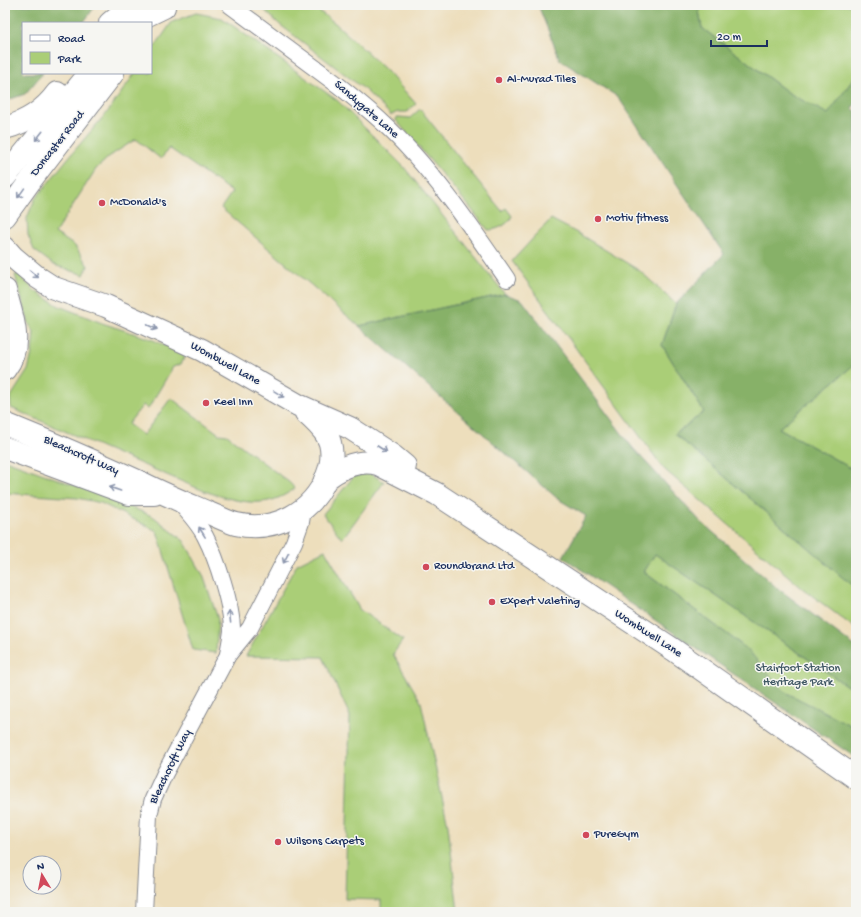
<svg xmlns="http://www.w3.org/2000/svg" width="861" height="917" viewBox="0 0 861 917" font-family="'Gochi Hand',sans-serif">
<style>
.green{fill:#aace77;stroke:#627e6a}
.forest{fill:#87b168;stroke:#517063}
.lines{fill:none;stroke-linecap:round;stroke-linejoin:round}
.minor-casing{stroke:#84868d;stroke-width:18}
.primary-casing{stroke:#84868d;stroke-width:24}
.trunk-casing{stroke:#84868d;stroke-width:24}
.minor{stroke:#fff;stroke-width:16}
.primary{stroke:#fff;stroke-width:22}
.trunk{stroke:#fff;stroke-width:22}
.oneway{stroke:#8d97ae}
.poi-dot{fill:#d1495b;stroke:#f6f6f2;stroke-width:1.5}
.labels{text-anchor:middle;dominant-baseline:central;stroke-width:3;stroke-linejoin:round;paint-order:stroke}
.poi-label{font-size:12px;fill:#1b2f5e;stroke:#f6f6f2;text-anchor:start}
.street-label{font-size:12px;fill:#1b2f5e;stroke:#f6f6f2}
.park-label{font-size:12px;fill:#3f5764;stroke:#f6f6f2}
</style>
<rect width="100%" height="100%" fill="#f6f6f2"/>
<filter id="ink" filterUnits="userSpaceOnUse"><feTurbulence type="fractalNoise" baseFrequency=".025" numOctaves="2"/><feDisplacementMap in="SourceGraphic" scale="8" xChannelSelector="R" yChannelSelector="G"/><feConvolveMatrix kernelMatrix="1 2 1 2 8 2 1 2 1" color-interpolation-filters="sRGB"/></filter>
<filter id="wash" filterUnits="userSpaceOnUse"><feTurbulence type="fractalNoise" baseFrequency=".012" numOctaves="4" result="noise"/><feDisplacementMap in="SourceGraphic" scale="16" xChannelSelector="R" yChannelSelector="G"/><feGaussianBlur stdDeviation="0.9" result="paint"/><feColorMatrix in="noise" values="0 0 0 0 0 0 0 0 0 0 0 0 0 0 0 0 0 1.4 0 .05"/><feComposite in="paint" operator="in"/></filter>
<g filter="url(#wash)">
<rect width="100%" height="100%" fill="#eddebc"/>
<g class="green">
<polygon points="259,5 311,5 335,23 386,70 416,104 407,112 398,112 391,115 364,89 279,24"/>
<polygon points="698,5 856,5 856,75 828,115 789,93 702,28"/>
<polygon points="196,13 222,18 338,101 403,166 505,294 359,326 221,208 232,192 169,148 161,159 136,139 110,156 96,169 55,233 75,246 88,266 84,275 54,265 34,250 28,235 27,218 35,199 69,157 109,110 135,73 151,73 151,52 172,22"/>
<path d="M420,109L502,211L506,208L512,216C508,225 497,230 488,230L468,205L395,119L399,117L410,118Z"/>
<polygon points="551,219 579,234 640,271 676,304 662,345 704,412 675,434 856,589 856,629 802,588 664,469 512,261"/>
<path d="M18,274L35,291L59,306L102,323L151,339L186,355L181,364L173,367L148,409L143,405L128,424L143,435L171,398L219,434L227,435L290,483L295,489C289,492 284,496 278,498C255,508 226,498 204,491L11,408L10,398L28,370L32,353L34,332L29,324L15,275Z"/>
<polygon points="856,363 856,471 779,428"/>
<polygon points="5,460 110,498 154,517 184,541 203,575 218,619 216,653 193,650 157,531 101,503 77,498 5,493"/>
<polygon points="370,473 384,482 342,539 323,514 354,476"/>
<polygon points="325,550 360,610 403,640 393,654 421,702 448,825 458,912 381,912 381,900 345,899 350,716 323,657 246,656 297,564"/>
<polygon points="655,554 856,692 856,729 785,692 747,649 644,572"/>
</g>
<g class="forest">
<polygon points="5,5 96,5 83,23 23,23 23,73 43,73 25,94 5,101"/>
<polygon points="538,5 698,5 702,28 789,93 828,114 856,75 856,103 852,108 856,111 856,363 779,428 856,471 856,589 675,434 704,412 662,345 676,304 724,254 618,97 560,60"/>
<polygon points="505,294 522,300 632,447 700,521 776,587 856,647 856,692 655,554 644,572 747,649 785,692 856,728 856,758 563,557 586,516 558,499 359,326"/>
</g>
</g>
<g filter="url(#ink)">
<g class="lines">
<defs>
<g id="minor">
<path d="M230,5C266,32 302,58 338,85C353,97 368,109 382,122C430,166 470,225 507,279"/>
<path d="M179,502C189,513 199,524 205,536C217,559 232,605 232,631C231,639 229,647 228,655"/>
<polyline points="144,912 149,815 153,799 165,773 228,655 250,628 294,542 301,522 303,510"/>
</g>
<g id="primary">
<polyline points="5,248 13,257 37,277 54,288 106,306 202,350 298,405 350,428 393,456 405,466"/>
<path d="M5,424C52,443 98,463 144,484C166,495 188,504 211,514C219,517 228,522 236,524C275,533 313,512 327,476C331,466 333,454 330,443C327,431 315,422 306,413"/>
<polyline points="5,448 129,494 154,494"/>
<path d="M325,480C341,467 358,459 378,464L437,494L674,650L856,778"/>
</g>
<g id="trunk">
<polyline points="110,23 131,5"/>
<polyline points="131,23 164,7"/>
<path d="M5,128C27,122 44,111 57,93"/>
<polyline points="5,177 90,73"/>
<polyline points="5,216 33,177 113,73"/>
<path d="M5,290C12,316 24,345 5,369"/>
</g>
</defs>
<use href="#minor" class="minor-casing"/>
<use href="#primary" class="primary-casing"/>
<use href="#trunk" class="trunk-casing"/>
<use href="#minor" class="minor"/>
<use href="#primary" class="primary"/>
<use href="#trunk" class="trunk"/>
</g>
<defs><path id="oneway-shaft" d="M-6 0H5M1.5-3L5.5 0L1.5 3" fill="none" stroke-width="1.6" stroke-linecap="round" stroke-linejoin="round"/></defs>
<g class="oneway">
<use href="#oneway-shaft" transform="translate(39 136) rotate(129)"/>
<use href="#oneway-shaft" transform="translate(21 193) rotate(125)"/>
<use href="#oneway-shaft" transform="translate(34 274) rotate(40)"/>
<use href="#oneway-shaft" transform="translate(152 327) rotate(24)"/>
<use href="#oneway-shaft" transform="translate(279 394) rotate(31)"/>
<use href="#oneway-shaft" transform="translate(382 449) rotate(33)"/>
<use href="#oneway-shaft" transform="translate(115 489) rotate(-161)"/>
<use href="#oneway-shaft" transform="translate(202 532) rotate(-122)"/>
<use href="#oneway-shaft" transform="translate(286 558) rotate(117)"/>
<use href="#oneway-shaft" transform="translate(230 617) rotate(-96)"/>
</g>
</g>
<g class="poi-dot">
<circle cx="499" cy="80" r="4"/>
<circle cx="102" cy="203" r="4"/>
<circle cx="598" cy="219" r="4"/>
<circle cx="206" cy="403" r="4"/>
<circle cx="426" cy="567" r="4"/>
<circle cx="492" cy="602" r="4"/>
<circle cx="586" cy="835" r="4"/>
<circle cx="278" cy="842" r="4"/>
</g>
<g class="labels">
<g class="poi-label">
<text x="507" y="80">Al-Murad Tiles</text>
<text x="110" y="203">McDonald's</text>
<text x="606" y="219">Motiv fitness</text>
<text x="214" y="403">Keel Inn</text>
<text x="434" y="567">Roundbrand Ltd</text>
<text x="500" y="602">Expert Valeting</text>
<text x="594" y="835">PureGym</text>
<text x="286" y="842">Wilsons Carpets</text>
</g>
<g class="street-label">
<text transform="translate(366 110) rotate(41)">Sandygate Lane</text>
<text transform="translate(58 144) rotate(-52)">Doncaster Road</text>
<text transform="translate(225 364) rotate(29)">Wombwell Lane</text>
<text transform="translate(81 456) rotate(24)">Bleachcroft Way</text>
<text transform="translate(648 634) rotate(33)">Wombwell Lane</text>
<text transform="translate(171 767) rotate(-64)">Bleachcroft Way</text>
</g>
<g class="park-label">
<text x="798" y="669">Stairfoot Station<tspan x="798" dy="14">Heritage Park</tspan></text>
</g>
</g>
<rect width="861" height="917" fill="none" stroke="#f6f6f2" stroke-width="20"/>
<rect x="22" y="22" width="130" height="52" fill="#f6f6f2" stroke="#9ea6b7"/>
<rect x="30" y="35" width="20" height="6" fill="#ffffff" stroke="#9ea6b7"/>
<text x="58" y="42" font-size="12" fill="#1b2f5e">Road</text>
<rect x="30" y="52" width="20" height="12" fill="#aace77" stroke="#9ea6b7"/>
<text x="58" y="62" font-size="12" fill="#1b2f5e">Park</text>
<g transform="translate(42 875) rotate(350)"><circle r="19" fill="#f6f6f2" stroke="#9ea6b7"/>
<path d="M0-3L7 15L0 10L-7 15Z" fill="#d1495b"/>
<text y="-6" font-size="11" font-weight="bold" text-anchor="middle" fill="#1b2f5e">N</text>
</g>
<path d="M711 40v6h56v-6" fill="none" stroke="#1b2f5e" stroke-width="2"/>
<text x="717" y="40" font-size="12" fill="#1b2f5e" stroke="#f6f6f2" stroke-width="3" paint-order="stroke">20 m</text>
</svg>
